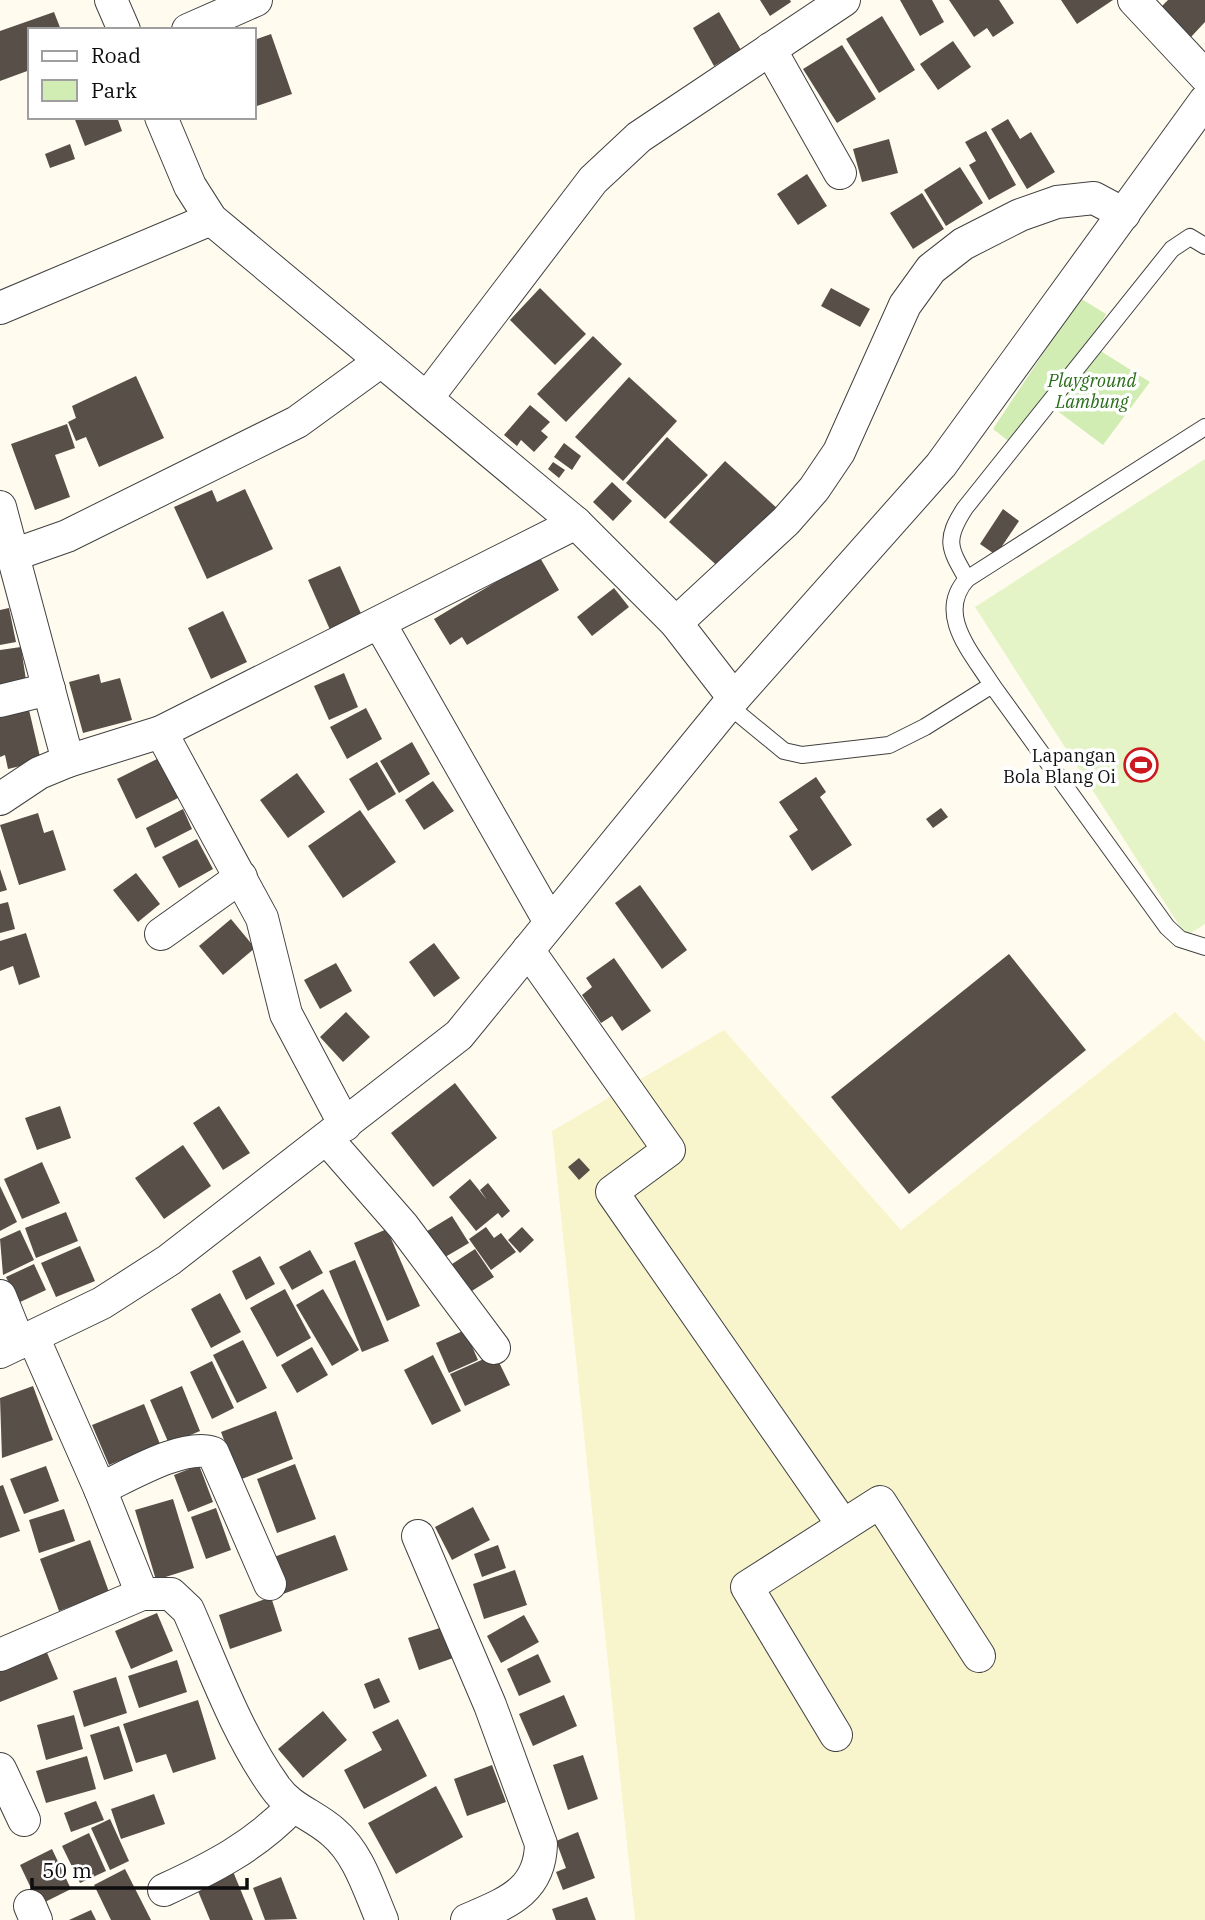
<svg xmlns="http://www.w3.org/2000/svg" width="1205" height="1920" viewBox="0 0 1205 1920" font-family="'IBM Plex Serif',serif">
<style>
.farmland{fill:#f8f5cc}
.green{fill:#d1edb4}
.pitch{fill:#e4f4c7}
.building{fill:#584f49}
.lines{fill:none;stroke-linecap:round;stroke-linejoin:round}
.lane-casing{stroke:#414141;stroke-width:18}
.street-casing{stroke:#414141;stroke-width:34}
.lane{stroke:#fff;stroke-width:16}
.street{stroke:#fff;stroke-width:32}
.labels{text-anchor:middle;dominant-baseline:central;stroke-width:7;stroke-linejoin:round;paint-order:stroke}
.park-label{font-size:18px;font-style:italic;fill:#286c18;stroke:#fff}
.poi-label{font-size:18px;fill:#0e0e0e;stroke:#fff;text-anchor:end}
</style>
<rect width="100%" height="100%" fill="#fffcef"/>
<polygon class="farmland" points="1175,1012 1205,1042 1205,1920 635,1920 552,1131 724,1030 901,1230"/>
<polygon class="green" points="1080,298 1106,314 1091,345 1150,382 1103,445 1052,407 1020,450 993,429"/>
<polygon class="pitch" points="1205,459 1205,924 1186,936 975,607"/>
<g class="building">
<polygon points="760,0 790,0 791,2 770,16"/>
<polygon points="900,0 932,0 944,22 920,36"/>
<polygon points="949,0 999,0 1014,23 993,37 987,28 974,37"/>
<polygon points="1061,0 1113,0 1077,24"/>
<polygon points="1168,0 1205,0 1205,22 1191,37 1161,7"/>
<polygon points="54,12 61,30 30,30 30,70 0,81 0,31"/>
<polygon points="719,12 741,50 714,66 693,28"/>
<polygon points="882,16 915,70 879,93 846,39"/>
<polygon points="271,34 292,94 254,107 254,40"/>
<polygon points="953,41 971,67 938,90 920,64"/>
<polygon points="842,45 876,99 837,123 803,69"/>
<polygon points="74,117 117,117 122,131 85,146"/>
<polygon points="1008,119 1020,139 1031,132 1055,172 1027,189 991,129"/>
<polygon points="986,131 1016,185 989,200 969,165 976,161 965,142"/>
<polygon points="889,139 898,173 862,182 853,149"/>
<polygon points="70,144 75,159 50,168 45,154"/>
<polygon points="960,167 983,203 946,226 924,190"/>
<polygon points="807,174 827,206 798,225 777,194"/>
<polygon points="922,193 944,229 913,249 890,213"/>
<polygon points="540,288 586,334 555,365 510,320"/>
<polygon points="831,288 870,309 860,327 821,306"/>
<polygon points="593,336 622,364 566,422 537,394"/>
<polygon points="136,376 164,438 99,467 86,437 76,441 68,422 76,418 72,406"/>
<polygon points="629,377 677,421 623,481 575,437"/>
<polygon points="530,405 550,422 541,431 548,437 534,452 521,440 517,446 504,435"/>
<polygon points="67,424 75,448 55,455 70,497 35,510 11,444"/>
<polygon points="667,437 708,475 665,519 626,483"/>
<polygon points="564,443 581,456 572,470 554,457"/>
<polygon points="725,461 778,509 723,571 669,522"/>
<polygon points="553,462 565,470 559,478 548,469"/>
<polygon points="612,482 632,501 613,521 593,502"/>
<polygon points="245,489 273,549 207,579 174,507 212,490 217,502"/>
<polygon points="1003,509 1019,521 996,555 980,544"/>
<polygon points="539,556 559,590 467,645 462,637 450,645 434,619"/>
<polygon points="340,566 363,618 331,632 308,580"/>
<polygon points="614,588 629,607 592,636 577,617"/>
<polygon points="9,608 16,642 0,645 0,610"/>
<polygon points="223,611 247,662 211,679 188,628"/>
<polygon points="21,647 26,680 0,685 0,650"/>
<polygon points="344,673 358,707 329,720 314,686"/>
<polygon points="99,674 101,683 120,678 132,720 83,733 69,682"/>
<polygon points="366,708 382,739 347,759 330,727"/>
<polygon points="29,710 41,761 8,769 5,755 0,757 0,717"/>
<polygon points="412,742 430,774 399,793 380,761"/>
<polygon points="161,757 180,797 136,819 117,779"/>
<polygon points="377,762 396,794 368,811 349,779"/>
<polygon points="297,773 325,812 288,838 260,800"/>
<polygon points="816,777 826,792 820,797 852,845 812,871 789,836 798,830 779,802"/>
<polygon points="433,781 454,811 424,830 405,800"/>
<polygon points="941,808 948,817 933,828 926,819"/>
<polygon points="183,809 192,829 155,848 146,828"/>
<polygon points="360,810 396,862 343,898 308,846"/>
<polygon points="38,813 44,833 53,830 66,870 19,885 0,825"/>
<polygon points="197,839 213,869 179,888 162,857"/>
<polygon points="0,869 7,890 0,892"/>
<polygon points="136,873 160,904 138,922 113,890"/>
<polygon points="640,885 687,950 662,969 615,903"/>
<polygon points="8,902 15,929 0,933 0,904"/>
<polygon points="231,919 255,948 223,975 199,946"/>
<polygon points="26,933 40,977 19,985 13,966 0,971 0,941"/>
<polygon points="434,943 460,978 434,997 409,962"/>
<polygon points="1009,954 1086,1050 909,1194 831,1097"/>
<polygon points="614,958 651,1011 622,1031 612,1016 601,1023 582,995 592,987 586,978"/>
<polygon points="336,963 352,991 320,1009 304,980"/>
<polygon points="346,1012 370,1037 343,1062 320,1037"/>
<polygon points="455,1083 497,1138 433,1187 391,1133"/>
<polygon points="60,1106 71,1138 37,1150 25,1118"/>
<polygon points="219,1106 250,1153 223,1170 193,1123"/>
<polygon points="183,1145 211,1186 164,1219 135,1178"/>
<polygon points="579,1158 590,1170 579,1180 568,1167"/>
<polygon points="42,1162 60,1203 22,1219 4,1179"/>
<polygon points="470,1179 487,1200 480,1190 488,1183 510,1211 502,1218 498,1213 476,1231 449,1197"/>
<polygon points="0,1186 17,1222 0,1231"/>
<polygon points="66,1212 78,1241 36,1258 25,1228"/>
<polygon points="452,1216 469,1243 440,1260 424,1233"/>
<polygon points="486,1227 494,1238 501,1233 516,1252 491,1270 469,1239"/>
<polygon points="522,1227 534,1240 520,1253 508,1240"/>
<polygon points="387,1229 420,1306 387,1321 354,1243"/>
<polygon points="20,1230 34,1260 3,1275 0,1239"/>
<polygon points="80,1246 95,1281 56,1297 41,1263"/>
<polygon points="475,1249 494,1277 467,1294 449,1266"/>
<polygon points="310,1250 323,1273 292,1290 279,1267"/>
<polygon points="260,1256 275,1284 246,1300 232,1271"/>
<polygon points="355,1260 389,1341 362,1352 329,1271"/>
<polygon points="34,1264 46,1290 18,1303 6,1277"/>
<polygon points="285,1289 311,1338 277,1357 250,1308"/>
<polygon points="323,1289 359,1350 332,1366 296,1305"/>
<polygon points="220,1293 241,1332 211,1348 191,1309"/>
<polygon points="465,1330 478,1360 449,1373 436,1343"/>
<polygon points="243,1340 267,1388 237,1403 213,1355"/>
<polygon points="312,1347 328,1375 297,1393 281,1365"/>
<polygon points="495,1354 510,1385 465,1406 450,1374"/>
<polygon points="433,1355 461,1411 432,1425 404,1370"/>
<polygon points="212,1361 234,1408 212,1419 190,1372"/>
<polygon points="33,1386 53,1440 2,1458 0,1398"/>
<polygon points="182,1386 200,1431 169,1444 150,1400"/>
<polygon points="144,1404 160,1444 109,1465 92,1425"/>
<polygon points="276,1411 293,1459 239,1480 221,1432"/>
<polygon points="295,1464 316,1519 277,1533 257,1479"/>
<polygon points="199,1465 213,1502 188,1512 174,1475"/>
<polygon points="46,1466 59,1501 24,1514 10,1479"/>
<polygon points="3,1485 20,1531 0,1538 0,1486"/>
<polygon points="173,1499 194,1568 156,1580 135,1510"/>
<polygon points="473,1507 490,1540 452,1560 435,1527"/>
<polygon points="216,1508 231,1550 206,1559 191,1517"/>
<polygon points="64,1509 75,1541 39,1553 29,1520"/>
<polygon points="335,1535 348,1570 283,1594 271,1558"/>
<polygon points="90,1540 109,1592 59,1611 40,1559"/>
<polygon points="498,1545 506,1568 482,1577 474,1554"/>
<polygon points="515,1570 527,1605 484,1619 473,1584"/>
<polygon points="271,1597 282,1631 230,1649 219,1615"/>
<polygon points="157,1613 173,1651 131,1669 115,1631"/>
<polygon points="524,1615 539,1642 501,1663 487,1636"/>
<polygon points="446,1626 456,1657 419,1670 408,1638"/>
<polygon points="43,1643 58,1679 0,1702 0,1661"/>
<polygon points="538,1654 551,1682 519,1696 507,1669"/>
<polygon points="177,1660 187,1692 139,1708 128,1676"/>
<polygon points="116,1677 127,1713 84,1727 73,1691"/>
<polygon points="379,1678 390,1702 374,1709 364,1684"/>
<polygon points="564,1695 577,1726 533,1746 519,1714"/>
<polygon points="198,1700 216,1759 173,1773 166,1754 136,1763 123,1724"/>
<polygon points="323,1711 347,1740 303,1778 278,1749"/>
<polygon points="74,1715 83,1749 46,1760 37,1725"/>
<polygon points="398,1719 427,1776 364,1809 344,1770 382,1750 372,1732"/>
<polygon points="119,1726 133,1771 104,1780 90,1735"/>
<polygon points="583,1755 598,1799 568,1810 553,1765"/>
<polygon points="87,1756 96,1789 46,1803 36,1771"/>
<polygon points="492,1765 506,1802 467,1816 454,1779"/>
<polygon points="436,1786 463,1837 396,1874 368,1823"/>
<polygon points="154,1794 165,1824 121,1839 111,1809"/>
<polygon points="96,1801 104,1820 71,1832 64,1813"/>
<polygon points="110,1819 129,1861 110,1870 91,1828"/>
<polygon points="578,1832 595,1878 563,1890 556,1872 566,1868 556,1841"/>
<polygon points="89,1833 106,1871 80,1883 62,1846"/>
<polygon points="52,1849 71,1889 39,1905 20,1865"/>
<polygon points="125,1869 151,1920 111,1920 94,1885"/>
<polygon points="232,1869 253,1920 210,1920 195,1884"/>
<polygon points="281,1877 297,1919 265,1920 253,1888"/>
<polygon points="587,1897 596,1920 556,1920 552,1909"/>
<polygon points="91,1910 96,1920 69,1920"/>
</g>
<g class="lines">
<defs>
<g id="lane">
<path d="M967,579C949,548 944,540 965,508L1172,249L1190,237L1205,246"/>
<polyline points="992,685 1167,927 1180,939 1205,947"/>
<path d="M728,705L784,751L802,755L889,745L925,727L992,685C972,653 935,614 967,579L1205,427"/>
</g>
<g id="street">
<polyline points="111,0 124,30"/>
<polyline points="1134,0 1205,76"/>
<polyline points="188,30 256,0"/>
<polyline points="770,49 840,173"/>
<polyline points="161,117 190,186 211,219 576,523 676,623 734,698"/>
<polyline points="0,308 211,219"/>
<polyline points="427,398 593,180 639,137 844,0"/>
<polyline points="0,507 68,761 161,732 576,523"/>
<polyline points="13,555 67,536 297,422 381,361"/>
<polyline points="676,623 786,521 814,489 839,452 905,305 931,269 963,244 1020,215 1057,202 1094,198 1124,214"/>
<polyline points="380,624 550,922"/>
<polyline points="0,701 49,689"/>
<polyline points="161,732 262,918 286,1014 345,1125"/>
<polyline points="0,799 39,773 68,761"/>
<polyline points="161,934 241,877"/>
<polyline points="528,950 669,1150 612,1192 843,1525"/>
<polyline points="327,1139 403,1226 494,1348"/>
<polyline points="0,1296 19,1343"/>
<path d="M33,1337L100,1489L142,1594H171L188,1610C214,1669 237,1734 275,1787C290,1809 314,1815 333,1832C359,1854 369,1890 382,1920"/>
<polyline points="0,1352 102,1303 169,1260 459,1035 728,705 941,465 1205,101"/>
<path d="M100,1489C128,1476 185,1442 213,1453L270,1584"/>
<path d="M418,1536L490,1705L541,1844C540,1892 506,1903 467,1920"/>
<polyline points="0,1655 142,1594"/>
<polyline points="836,1735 747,1587 880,1502 979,1656"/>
<polyline points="0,1769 24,1820"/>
<path d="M164,1890C212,1868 255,1846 292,1807"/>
<polyline points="30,1906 36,1920"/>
</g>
</defs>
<use href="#lane" class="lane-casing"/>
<use href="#street" class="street-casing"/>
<use href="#lane" class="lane"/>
<use href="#street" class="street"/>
</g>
<defs>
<symbol id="stadium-ring" viewBox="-11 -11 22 22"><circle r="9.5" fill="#fff" stroke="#cb191f" stroke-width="1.5"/><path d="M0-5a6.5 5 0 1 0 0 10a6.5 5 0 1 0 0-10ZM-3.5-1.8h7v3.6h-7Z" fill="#cb191f"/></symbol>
</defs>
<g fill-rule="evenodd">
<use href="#stadium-ring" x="1122" y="746" width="38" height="38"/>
</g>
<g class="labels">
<g class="park-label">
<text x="1092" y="380">Playground<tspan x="1092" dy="21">Lambung</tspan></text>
</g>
<g class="poi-label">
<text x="1116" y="755">Lapangan<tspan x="1116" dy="21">Bola Blang Oi</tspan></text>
</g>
</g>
<rect x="28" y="28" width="228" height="91" fill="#ffffff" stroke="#9f9f9f" stroke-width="2"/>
<rect x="42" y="51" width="35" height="10" fill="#ffffff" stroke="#9f9f9f" stroke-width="2"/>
<text x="91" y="63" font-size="21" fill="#0e0e0e">Road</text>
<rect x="42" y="80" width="35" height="21" fill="#d1edb4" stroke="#9f9f9f" stroke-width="2"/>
<text x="91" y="98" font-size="21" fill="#0e0e0e">Park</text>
<path d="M32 1878v10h215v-10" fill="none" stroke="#0e0e0e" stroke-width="3.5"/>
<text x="42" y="1878" font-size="21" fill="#0e0e0e" stroke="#ffffff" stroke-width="5" paint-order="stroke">50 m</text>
</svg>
